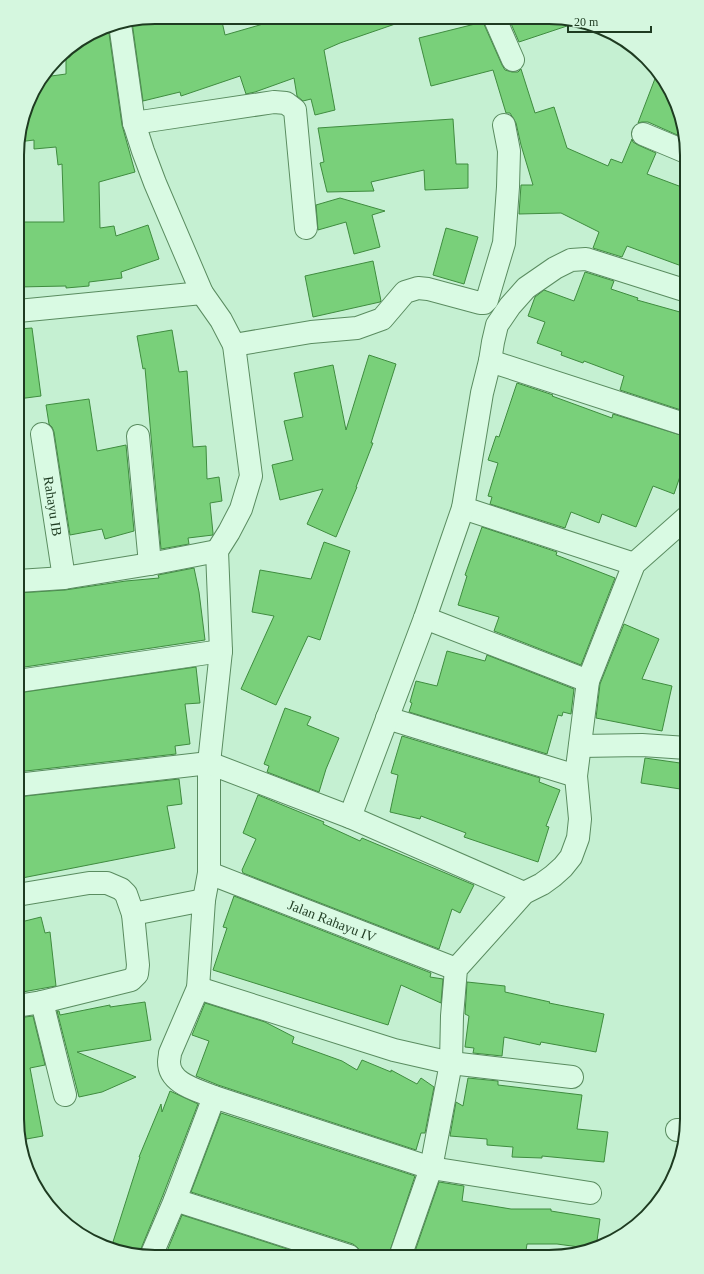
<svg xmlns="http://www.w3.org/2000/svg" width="704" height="1274" viewBox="0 0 704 1274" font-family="Georgia,serif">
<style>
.building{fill:#79d07a;stroke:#3f8c3f}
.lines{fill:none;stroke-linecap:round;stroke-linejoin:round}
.minor-casing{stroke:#5a8c60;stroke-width:24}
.minor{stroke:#d9fae3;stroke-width:22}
.labels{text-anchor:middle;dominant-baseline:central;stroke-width:3;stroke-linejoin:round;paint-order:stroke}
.street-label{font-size:14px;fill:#1e3b21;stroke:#d5f7df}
.rim{fill:none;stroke:#1e3b21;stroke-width:2}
</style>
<rect width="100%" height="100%" fill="#c5f0d2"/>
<g class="building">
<polygon points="155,17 221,17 225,35 284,18 401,19 401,22 340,43 324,50 335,110 315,115 311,99 303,101 297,96 294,78 255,92 246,94 240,76 181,96 180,92 143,101 132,22"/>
<polygon points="509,19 573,20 573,24 519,42"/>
<polygon points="483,22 502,65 505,70 512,72 518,72 521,69 535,113 554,107 567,148 608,166 611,159 622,163 632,139 633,142 638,145 656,153 647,174 687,189 687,268 627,246 622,257 593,248 599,232 561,213 519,214 521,185 533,185 521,145 516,123 510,113 506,113 493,70 431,86 419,38"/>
<polygon points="108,26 122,125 135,172 99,182 100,228 114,226 116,236 148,225 159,259 121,272 122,278 89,282 89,286 66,288 66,286 18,287 18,222 64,222 62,164 58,165 56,147 34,149 34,140 18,142 18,137 31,94 44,77 66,74 66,57 70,57 70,48 103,27"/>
<polygon points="656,76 680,111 684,138 648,122 642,122 638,123"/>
<polygon points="453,119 456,164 468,164 468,188 425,190 424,170 371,182 374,191 327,192 320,163 324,162 318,128"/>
<polygon points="340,198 385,211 372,215 380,247 354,254 346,222 318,230 316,205"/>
<polygon points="446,228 478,237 464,284 433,275"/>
<polygon points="373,261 381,301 380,302 313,317 305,276"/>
<polygon points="585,272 614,281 611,289 638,298 637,300 687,314 687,412 620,390 624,376 584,361 583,363 561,355 562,352 537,343 545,322 528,316 535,297 544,290 574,301"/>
<polygon points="32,328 41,396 18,399 18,329"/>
<polygon points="172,330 179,372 187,371 193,447 206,446 207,479 219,477 222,501 210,503 213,533 213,535 188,538 189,544 161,549 145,368 143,369 137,336"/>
<polygon points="369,355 396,364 371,443 373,443 356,487 357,487 336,537 307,524 323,489 280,500 272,465 293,460 284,421 303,417 294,373 333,365 346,430"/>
<polygon points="517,383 553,395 552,396 612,418 613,414 687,437 687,456 674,494 653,486 636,527 602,514 599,523 571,512 565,528 490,504 492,497 488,496 498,463 488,460 496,436 499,437"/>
<polygon points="89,399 97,451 126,445 134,531 105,539 102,529 70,535 54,432 52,427 49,424 46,405"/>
<polygon points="482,527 557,552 556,555 615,578 581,665 494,631 499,617 458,605 467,576 465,575"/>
<polygon points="324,542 350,551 320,640 308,636 276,705 241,689 274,616 252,612 260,570 311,579"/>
<polygon points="194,568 199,592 205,640 18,668 18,593 65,590 126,581 159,578 158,575"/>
<polygon points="624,624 659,639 642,679 672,686 662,731 596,718 600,684"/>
<polygon points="447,651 485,661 487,655 574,689 571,714 563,712 562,716 558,715 547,754 409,712 412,703 410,702 416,681 437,686"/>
<polygon points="196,667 200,703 185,704 190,744 175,746 176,754 17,772 18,693"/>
<polygon points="285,708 311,717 307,725 339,738 326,769 319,792 267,772 269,766 264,764"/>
<polygon points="402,736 540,778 539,782 560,790 546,826 549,827 538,862 464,837 466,833 421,816 420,819 390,812 398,775 391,773"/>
<polygon points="645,758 687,764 687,790 641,783"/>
<polygon points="179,779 182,804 167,806 175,848 17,879 17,797"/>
<polygon points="258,795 324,822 323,824 360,841 362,838 474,885 460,913 452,909 439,949 243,873 242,870 256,839 243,833"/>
<polygon points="234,896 431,973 430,977 443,979 441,1003 401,985 388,1025 213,970 227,928 223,927"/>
<polygon points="41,917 45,933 50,932 56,986 17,993 17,923"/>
<polygon points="467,982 505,986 505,992 550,1002 549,1003 604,1014 596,1052 541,1042 540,1045 504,1037 502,1056 473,1053 474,1048 465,1047 469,1016 465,1014"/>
<polygon points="145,1002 151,1040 77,1052 136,1077 102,1092 79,1097 57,1011 59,1011 60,1015 110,1005 110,1007"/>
<polygon points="205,1003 265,1022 294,1037 292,1043 342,1061 357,1070 362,1060 391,1072 391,1070 417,1084 421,1078 434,1087 425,1133 421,1133 416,1150 218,1085 196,1076 209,1041 192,1035"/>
<polygon points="33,1016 45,1065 30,1068 43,1136 21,1140 17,1119 17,1018"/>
<polygon points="468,1078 498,1081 498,1085 582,1095 577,1129 608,1132 604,1162 542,1156 542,1158 512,1157 513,1147 487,1145 487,1139 450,1136 456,1102 463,1106"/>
<polygon points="170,1091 198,1104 163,1195 140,1251 139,1256 137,1256 112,1245 140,1157 139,1157 161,1104 162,1112"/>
<polygon points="221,1113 415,1176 388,1257 361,1256 361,1253 358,1248 353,1244 191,1192"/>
<polygon points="439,1182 464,1186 462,1201 511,1209 551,1209 551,1211 600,1219 596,1248 594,1249 557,1244 527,1244 525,1257 413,1257"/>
<polygon points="182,1215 309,1256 165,1256"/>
</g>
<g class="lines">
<defs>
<g id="minor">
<polyline points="495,19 513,60"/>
<path d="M120,24L134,123L143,151L155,183L202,293L221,320L234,345L251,476L241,509L229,532L217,551L221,651L209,763V873L204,900L198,988L170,1053C170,1056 169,1059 169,1062C169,1084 198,1090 214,1097L175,1200L151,1256"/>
<polyline points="134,123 274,102 286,103 295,110 306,228"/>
<polyline points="643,134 686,152"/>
<polyline points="18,311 202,293"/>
<polyline points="234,345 311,332 357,328 382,319 405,292 418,288 428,289 480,303 484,303 487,300 504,243 508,187 509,151 504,125"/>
<polyline points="490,361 687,425"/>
<path id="s1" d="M42,434L64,578"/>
<polyline points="138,436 150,564"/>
<polyline points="463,508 634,564"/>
<polyline points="18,581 64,578 150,564 217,551"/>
<polyline points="425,618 588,681"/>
<polyline points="18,681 221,651"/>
<polyline points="387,718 576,776"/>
<polyline points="580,746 642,745 687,748"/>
<polyline points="17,785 209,763 350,817 524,893"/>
<polyline points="350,817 425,618 463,508 482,393 490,361 493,342 497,325 510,306 526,288 555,268 571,260 586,259 687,291"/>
<path id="s2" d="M209,873L456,969"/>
<polyline points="17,895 89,883 107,883 121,889 126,894 133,914 204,900"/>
<polyline points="198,988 394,1050 451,1063 572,1077"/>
<polyline points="42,1002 65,1095"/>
<polyline points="17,1006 42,1002 131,980 137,974 138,965 133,914"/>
<polyline points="214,1097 431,1168 590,1193"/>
<polyline points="677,1130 686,1130"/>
<polyline points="175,1200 349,1256"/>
<polyline points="400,1257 431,1168 451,1063 452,1016 456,969 524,893 542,884 553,876 563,867 571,857 578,838 580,819 576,776 588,681 634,564 687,517"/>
</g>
</defs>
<use href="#minor" class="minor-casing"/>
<use href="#minor" class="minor"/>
</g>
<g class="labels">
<g class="street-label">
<text stroke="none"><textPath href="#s1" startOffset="73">Rahayu IB</textPath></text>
<text stroke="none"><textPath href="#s2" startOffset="132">Jalan Rahayu IV</textPath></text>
</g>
</g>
<path d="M0 0H704V1274H0ZM155 24H549A131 131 0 0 1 680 155V1119A131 131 0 0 1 549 1250H155A131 131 0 0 1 24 1119V155A131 131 0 0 1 155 24Z" fill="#d5f7df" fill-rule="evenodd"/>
<path class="rim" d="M155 24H549A131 131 0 0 1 680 155V1119A131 131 0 0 1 549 1250H155A131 131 0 0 1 24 1119V155A131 131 0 0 1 155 24Z"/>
<path d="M568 26v6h83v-6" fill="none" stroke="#1e3b21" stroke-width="2"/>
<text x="574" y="26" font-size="12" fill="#1e3b21" stroke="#d5f7df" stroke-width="3" paint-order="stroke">20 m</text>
</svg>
